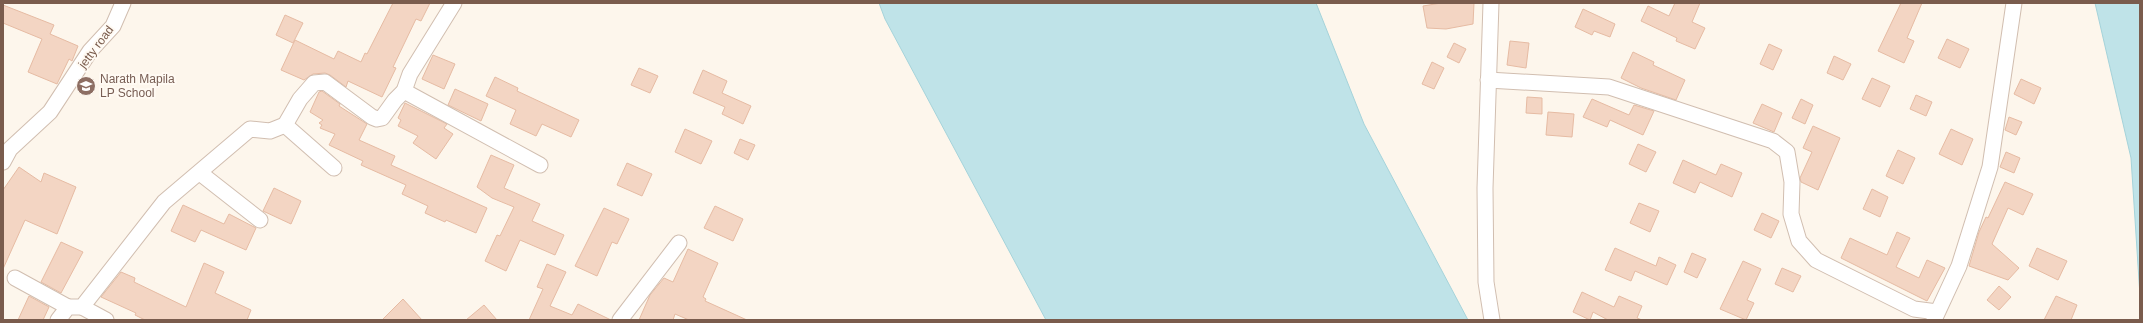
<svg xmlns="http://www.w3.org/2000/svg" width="2143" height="323" viewBox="0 0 2143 323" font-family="Arial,sans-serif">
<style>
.water{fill:#bfe3e8;stroke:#a5d3da}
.building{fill:#f3d5c3;stroke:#e6bba3}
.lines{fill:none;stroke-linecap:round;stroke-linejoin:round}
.minor-casing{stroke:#d1beb0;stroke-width:17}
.minor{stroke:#fff;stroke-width:15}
.labels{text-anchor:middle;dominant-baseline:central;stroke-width:4;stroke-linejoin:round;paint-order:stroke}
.street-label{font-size:12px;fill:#7a5c4d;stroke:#fffaf3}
.education-label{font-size:12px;fill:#785e54;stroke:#fffaf3;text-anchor:start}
</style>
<rect width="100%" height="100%" fill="#fdf6ec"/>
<g class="water">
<polygon points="879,3 1316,3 1364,124 1468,320 1046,320 885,19"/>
<polygon points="2095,3 2140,3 2140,296 2131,158"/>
</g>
<g class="building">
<polygon points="393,3 430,3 421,21 416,19 393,67 396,68 382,97 348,81 346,87 330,75 325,73 313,74 304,80 281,70 295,40 334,59 338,51 361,62 365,53 367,54"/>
<polygon points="1441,3 1474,3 1473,24 1446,29 1427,28 1423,6"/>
<polygon points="1675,3 1700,3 1692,22 1705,28 1695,49 1676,41 1677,38 1641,21 1648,6 1669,16"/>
<polygon points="1901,3 1922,3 1907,38 1914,41 1904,63 1878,51"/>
<polygon points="3,5 54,25 50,34 78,46 72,61 69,59 57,84 28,72 42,39 3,23"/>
<polygon points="1583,9 1615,24 1610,37 1594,31 1592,35 1575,27"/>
<polygon points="285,15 303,23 293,43 276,35"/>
<polygon points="1947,39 1969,49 1960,68 1938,58"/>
<polygon points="1510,41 1529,43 1526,68 1507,65"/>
<polygon points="1454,43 1466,49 1459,63 1447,57"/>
<polygon points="1769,44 1782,50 1773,70 1760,64"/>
<polygon points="1633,52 1654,62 1653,65 1685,80 1676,100 1641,88 1621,78"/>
<polygon points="433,55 455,64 444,89 422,79"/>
<polygon points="1834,56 1851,64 1843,80 1827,73"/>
<polygon points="1432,62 1444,68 1434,89 1422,84"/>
<polygon points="639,68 658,76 650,93 631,85"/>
<polygon points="703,70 727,81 722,93 751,106 743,124 722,114 725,107 693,93"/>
<polygon points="495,77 518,88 517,91 579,120 571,137 542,124 536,136 510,124 516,110 486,96"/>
<polygon points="1872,78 1890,86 1880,107 1862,99"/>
<polygon points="2021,79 2041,88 2034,104 2014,94"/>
<polygon points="455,89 488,104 481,121 448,105"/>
<polygon points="322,91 340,104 339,106 367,124 359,140 395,156 391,165 487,208 476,233 446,220 445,222 425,213 428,206 402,194 406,185 361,165 363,161 329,145 335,134 320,128 322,125 319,123 323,120 310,112 319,92"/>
<polygon points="1916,95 1932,102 1926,116 1910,109"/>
<polygon points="1527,97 1542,98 1542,114 1526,113"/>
<polygon points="1592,99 1629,115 1634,105 1654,111 1643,135 1610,120 1607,127 1583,117"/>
<polygon points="1801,99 1813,105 1805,124 1792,118"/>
<polygon points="405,103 447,124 444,128 453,134 436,159 413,143 418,136 398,126 401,120 398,118"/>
<polygon points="1762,104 1782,113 1774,132 1753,123"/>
<polygon points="1548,112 1574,114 1572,137 1546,135"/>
<polygon points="2009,117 2022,122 2016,135 2005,130"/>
<polygon points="1813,126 1840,138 1818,190 1801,182 1800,178 1812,152 1803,148"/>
<polygon points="685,129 712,141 701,164 675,152"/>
<polygon points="1951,129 1973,139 1962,165 1939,154"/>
<polygon points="740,139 755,145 748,160 734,153"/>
<polygon points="1638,144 1656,152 1646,172 1629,164"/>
<polygon points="1898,150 1915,158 1903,184 1886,176"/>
<polygon points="2006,152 2020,158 2014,173 2000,167"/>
<polygon points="491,155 514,165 504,188 540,204 532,221 564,235 555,255 520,240 506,271 485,261 497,235 500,236 514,207 492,198 477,187"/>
<polygon points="1683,160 1716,175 1721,164 1742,173 1732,197 1700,182 1695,193 1673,183"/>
<polygon points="627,163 652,174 642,196 617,185"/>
<polygon points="19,167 41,182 44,173 76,187 57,234 25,220 3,269 3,190"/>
<polygon points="2005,182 2033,194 2023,215 2008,208 1992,244 2019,268 2008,280 1969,266 1979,232 1986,217 1988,218"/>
<polygon points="274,188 301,201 291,224 263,211"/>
<polygon points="1872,189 1888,197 1880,217 1863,209"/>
<polygon points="1639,203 1659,211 1650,232 1630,223"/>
<polygon points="183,205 224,224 229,214 256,228 246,250 201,230 195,242 171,231"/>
<polygon points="715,206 743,219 733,241 704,228"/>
<polygon points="604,208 629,219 617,244 612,242 597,276 575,266"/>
<polygon points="1762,213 1779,221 1771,238 1754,230"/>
<polygon points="1897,232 1910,238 1896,267 1919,278 1927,260 1945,268 1927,301 1841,258 1850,238 1887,255"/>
<polygon points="61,242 83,252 61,293 41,282"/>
<polygon points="1615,248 1656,266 1659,257 1676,265 1667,285 1635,271 1631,281 1605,270"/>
<polygon points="2037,248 2067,261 2058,280 2029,266"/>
<polygon points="688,249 718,263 703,297 706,299 705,301 747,320 689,320 675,314 673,320 639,320 650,295 664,278 673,282"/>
<polygon points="1692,253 1706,259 1697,278 1684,272"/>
<polygon points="1743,261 1761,269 1747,300 1754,303 1746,320 1720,309"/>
<polygon points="204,263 224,272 215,293 251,310 247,320 145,320 135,315 136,313 101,297 121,272 135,278 134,282 186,307"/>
<polygon points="547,264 566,272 550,306 572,315 578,304 611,320 529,320 543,289 537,287"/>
<polygon points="1782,268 1801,276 1793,292 1775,284"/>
<polygon points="1999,286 2011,297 1999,310 1987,300"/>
<polygon points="1582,292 1614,307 1619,296 1642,306 1637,318 1642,320 1608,320 1593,312 1590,320 1573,312"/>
<polygon points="29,296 49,307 43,320 18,320"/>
<polygon points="2056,296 2077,305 2071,320 2044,320"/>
<polygon points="403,299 422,320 382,320"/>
<polygon points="484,305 497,320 466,320"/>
</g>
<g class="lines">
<defs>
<g id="minor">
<polyline points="1491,3 1485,188 1486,282 1492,320"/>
<polyline points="1488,80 1609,87 1773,141 1787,152 1792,182 1791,214 1799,241 1816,260 1914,309 1937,312"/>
<polyline points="404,91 540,165"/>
<polyline points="285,125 334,168"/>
<polyline points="3,162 10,149 50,112 90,51 113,26 123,3"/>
<polyline points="200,173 260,220"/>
<polyline points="15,278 68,307"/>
<polyline points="82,307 106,320"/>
<polyline points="58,320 68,307 82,307 164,202 250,129 270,131 285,125 300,99 314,83 325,82 372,117 377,119 382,118 395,100 404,91 410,74 454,3"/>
<polyline points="620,320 679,243"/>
<polyline points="1934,320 1959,266 1990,167 2014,3"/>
</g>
</defs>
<use href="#minor" class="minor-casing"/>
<use href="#minor" class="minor"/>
</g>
<defs>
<symbol id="school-disc" viewBox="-11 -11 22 22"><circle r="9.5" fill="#8d6e63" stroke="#fffaf3"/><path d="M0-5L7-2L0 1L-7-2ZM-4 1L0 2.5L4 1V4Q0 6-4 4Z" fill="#fff"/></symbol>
</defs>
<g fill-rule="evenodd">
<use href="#school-disc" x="75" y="75" width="22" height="22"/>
</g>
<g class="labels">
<g class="street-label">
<text transform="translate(96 47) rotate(-53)">jetty road</text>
</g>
<g class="education-label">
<text x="100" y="79">Narath Mapila<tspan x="100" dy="14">LP School</tspan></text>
</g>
</g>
<rect width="2143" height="323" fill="none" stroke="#7a5c4d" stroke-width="8"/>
</svg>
